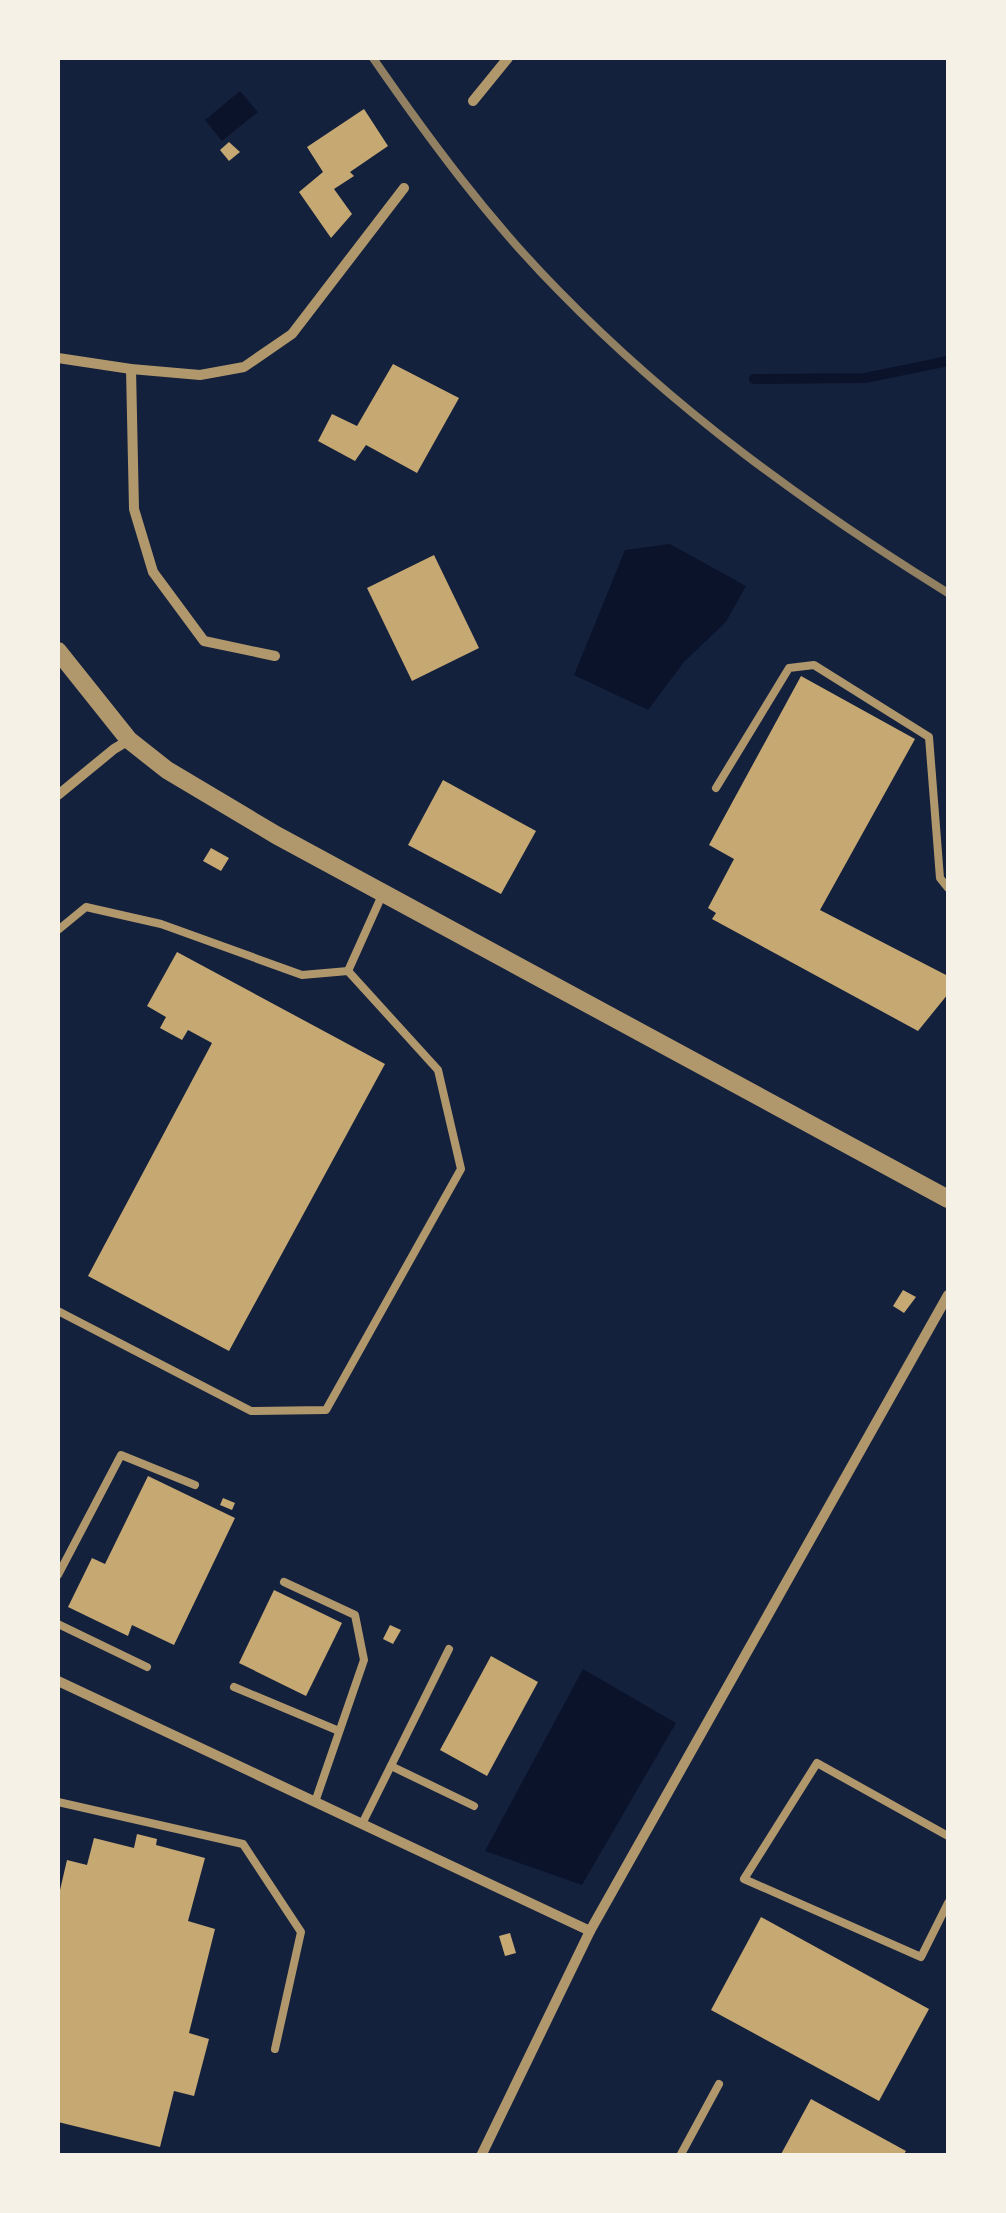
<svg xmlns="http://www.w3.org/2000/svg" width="1006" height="2213" viewBox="0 0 1006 2213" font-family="Ubuntu,sans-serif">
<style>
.water{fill:#0b132b}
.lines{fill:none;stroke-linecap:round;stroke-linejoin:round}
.stream{stroke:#0b132b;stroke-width:10}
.building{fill:#c6a872}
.service{stroke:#b1986c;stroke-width:8}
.minor{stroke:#b1986c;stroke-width:10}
.tertiary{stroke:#b1986c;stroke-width:18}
.rail{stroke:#918062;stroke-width:8}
</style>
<rect width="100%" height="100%" fill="#14213d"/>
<g class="water">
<polygon points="240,91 258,112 222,141 205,120"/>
<polygon points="670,544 746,586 726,622 684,662 648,710 574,675 625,550"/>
<polygon points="583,1669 676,1723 582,1885 485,1851"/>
</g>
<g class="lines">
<polyline class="stream" points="754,379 865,378 948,361"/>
</g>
<g class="building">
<polygon points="364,109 388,146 350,172 354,176 334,189 352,214 331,238 299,192 323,172 307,147"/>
<polygon points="229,142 240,152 229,161 220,150"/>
<polygon points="393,364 459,398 417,473 366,445 355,461 318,441 332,414 357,426"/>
<polygon points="434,555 479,648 412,681 367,588"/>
<polygon points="801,676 915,739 820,910 948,976 948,994 918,1031 712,919 716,913 708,908 734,859 709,845"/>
<polygon points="443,780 536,831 501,894 408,845"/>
<polygon points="211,848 229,858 221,871 203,861"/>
<polygon points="177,952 385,1064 229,1351 88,1276 212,1043 188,1030 182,1040 160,1028 166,1017 147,1006"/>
<polygon points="903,1290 916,1297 904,1313 893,1306"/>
<polygon points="148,1476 235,1518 174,1645 132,1625 128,1636 68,1607 92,1558 105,1564"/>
<polygon points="223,1498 235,1503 232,1510 220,1505"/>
<polygon points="274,1590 342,1623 306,1696 239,1663"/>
<polygon points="390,1625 401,1630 393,1644 383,1639"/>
<polygon points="491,1656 538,1682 487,1776 440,1750"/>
<polygon points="137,1834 157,1839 156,1845 205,1858 188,1921 215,1929 189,2033 209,2039 194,2096 174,2091 160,2147 58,2122 58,1889 60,1890 67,1860 87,1865 94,1838 134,1848"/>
<polygon points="761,1917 929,2009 879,2101 711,2010"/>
<polygon points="510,1933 516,1953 505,1956 499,1936"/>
<polygon points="811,2099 906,2151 903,2156 780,2156"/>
</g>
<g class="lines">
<g class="service">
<polyline points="716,788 789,668 814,665 929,737 940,878 948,888"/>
<polyline points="58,930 86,907 161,924 302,975 348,971"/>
<polyline points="348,971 383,893"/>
<polyline points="58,1311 251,1411 326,1410 461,1169 438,1070 348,971"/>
<polyline points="58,1575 121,1455 195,1485"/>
<polyline points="284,1582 355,1615 364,1660 315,1802"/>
<polyline points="58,1624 147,1667"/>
<polyline points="234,1687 339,1731"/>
<polyline points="391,1766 474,1806"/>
<polyline points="58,1802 243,1844 301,1932 275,2049"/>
<polyline points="362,1824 449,1649"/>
<polyline points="948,1836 817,1763 744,1879 921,1957 948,1903"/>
<polyline points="680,2156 719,2084"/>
</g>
<g class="minor">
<polyline points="473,101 508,58"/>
<polyline points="58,358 131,369 200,375 244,367 292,334 404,188"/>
<polyline points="131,369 134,509 153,572 204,641 275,656"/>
<polyline points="58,795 114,749 129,740"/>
<polyline points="58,1681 590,1931"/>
<polyline points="481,2156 590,1931 948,1295"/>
</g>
<polyline class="tertiary" points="58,651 129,740 167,770 276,835 948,1199"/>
<path class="rail" d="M373,58C429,139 488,219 558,290C675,410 806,505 948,593"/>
</g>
<rect width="1006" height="2213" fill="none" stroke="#f6f1e7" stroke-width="120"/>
</svg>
